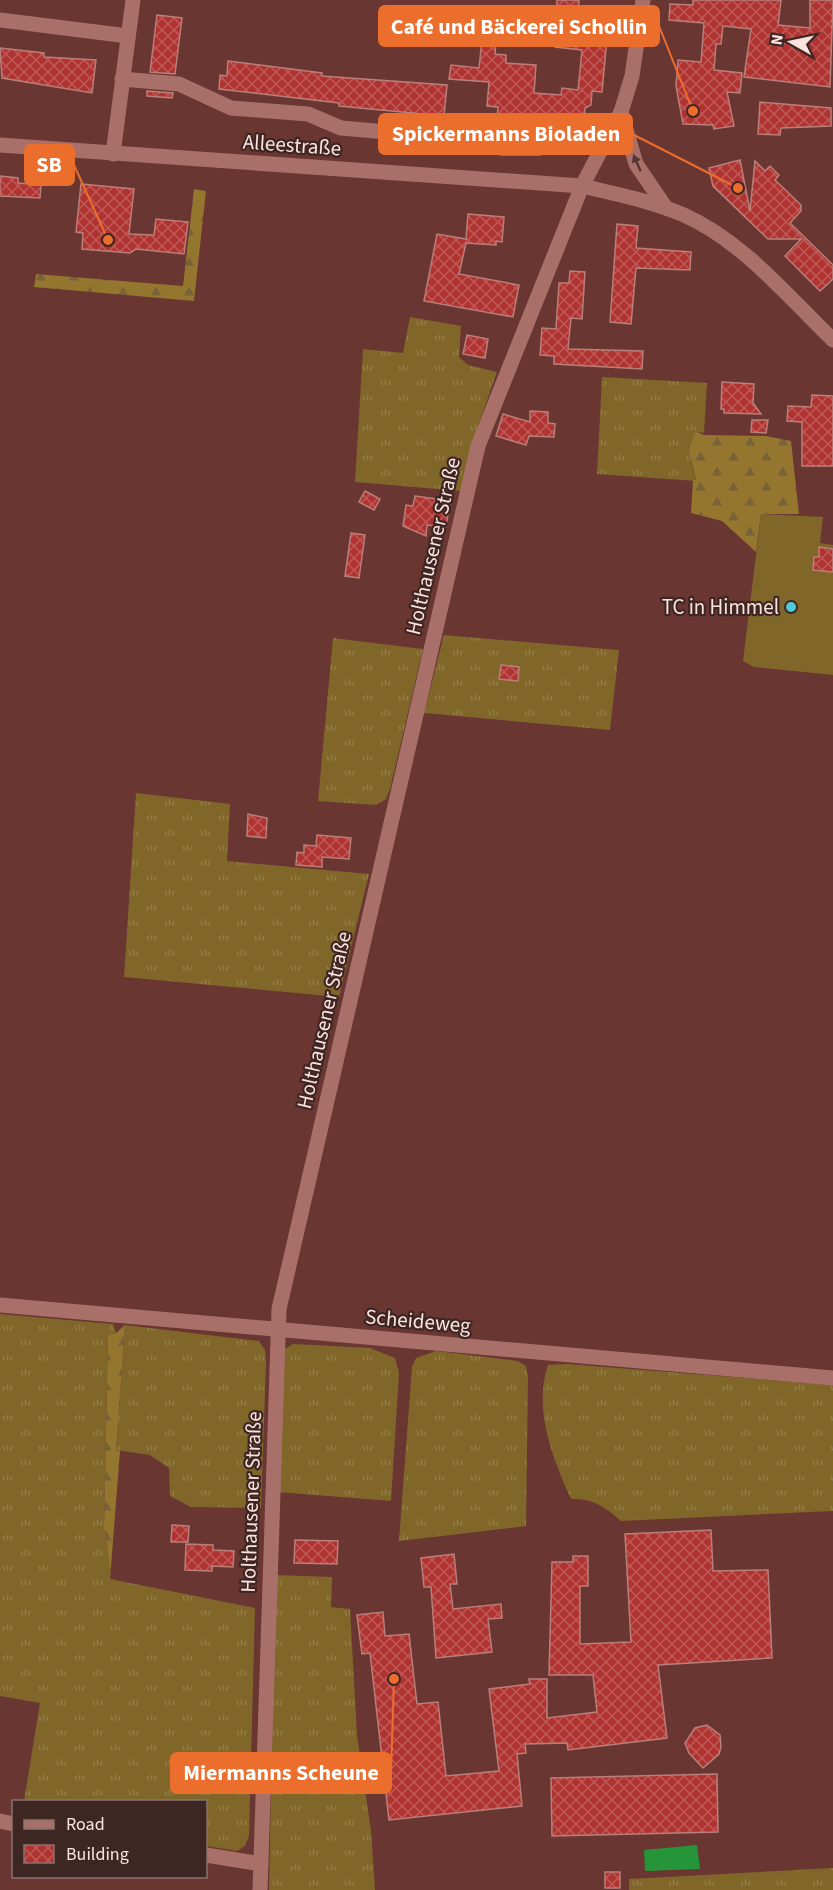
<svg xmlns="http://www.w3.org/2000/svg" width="833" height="1890" viewBox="0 0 833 1890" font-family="'Source Sans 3',sans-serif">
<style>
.grass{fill:url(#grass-tufts)}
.forest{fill:url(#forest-firs)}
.pitch{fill:#806629}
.water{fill:#269439}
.building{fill:url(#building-cross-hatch);stroke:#ba7f79;stroke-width:1.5}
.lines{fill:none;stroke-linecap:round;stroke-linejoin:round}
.minor{stroke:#a9706a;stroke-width:15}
.secondary{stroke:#a9706a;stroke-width:15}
.oneway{fill:#533531}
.poi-dot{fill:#52cbd9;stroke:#3e2623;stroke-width:2}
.labels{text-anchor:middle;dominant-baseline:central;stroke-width:4.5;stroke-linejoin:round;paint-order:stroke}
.street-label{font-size:21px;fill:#fde3df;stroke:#3e2623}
.poi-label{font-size:21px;fill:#fde3df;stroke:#3e2623;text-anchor:end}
.leader{fill:none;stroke:#eb6e2c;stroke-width:2}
.callout-dot{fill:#eb6e2c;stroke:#3e2623;stroke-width:2}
.callout{fill:#eb6e2c;stroke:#eb6e2c;stroke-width:2}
.callout-label{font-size:22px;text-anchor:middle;font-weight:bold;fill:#fff}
</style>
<defs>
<pattern id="grass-tufts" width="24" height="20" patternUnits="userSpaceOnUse" patternTransform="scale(1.5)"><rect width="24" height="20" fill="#806629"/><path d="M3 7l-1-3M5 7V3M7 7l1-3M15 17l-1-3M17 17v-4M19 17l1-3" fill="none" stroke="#937c48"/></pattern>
<pattern id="forest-firs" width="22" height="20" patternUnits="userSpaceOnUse" patternTransform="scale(1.5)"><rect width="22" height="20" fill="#95762f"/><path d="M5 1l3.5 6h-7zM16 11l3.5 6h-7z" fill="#786237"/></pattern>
<pattern id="building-cross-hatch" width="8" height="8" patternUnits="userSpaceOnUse" patternTransform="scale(1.5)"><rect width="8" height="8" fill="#af3331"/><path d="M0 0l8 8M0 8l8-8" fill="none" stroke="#bf5a58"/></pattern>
</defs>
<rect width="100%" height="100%" fill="#693632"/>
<g class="grass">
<polygon points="410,317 461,326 459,357 468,365 497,372 476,432 461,491 355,482 363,349 403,353"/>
<polygon points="602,377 707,383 704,433 697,432 691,461 696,481 597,474"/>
<polygon points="444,635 619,650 610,730 424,713"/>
<polygon points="333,638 423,649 390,789 386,799 376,805 318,801"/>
<polygon points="136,793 230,804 227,861 369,874 339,997 124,977"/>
<polygon points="0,1314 113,1324 116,1333 108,1335 104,1528 106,1529 110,1579 255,1608 249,1836 245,1846 237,1851 206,1846 206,1802 24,1801 40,1703 0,1696"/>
<polygon points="125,1325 259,1341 265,1350 266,1362 261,1508 191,1507 170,1496 169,1468 150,1455 116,1450"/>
<polygon points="293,1344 370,1348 395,1358 399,1373 391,1501 278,1492 285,1349"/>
<polygon points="436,1351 518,1361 526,1366 528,1378 526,1526 399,1541 412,1367 416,1358"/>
<path d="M567,1364L833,1385V1511L621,1521C605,1507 593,1498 571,1499C553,1459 533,1410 548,1365Z"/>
<polygon points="275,1575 332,1577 331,1607 350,1609 357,1735 371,1831 375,1890 269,1890"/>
<polygon points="833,1868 833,1890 629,1890 629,1879"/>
</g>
<g class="forest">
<polygon points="194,189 206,191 194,301 34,287 36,274 183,286"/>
<polygon points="697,432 704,435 766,436 791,441 799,514 761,514 756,552 722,521 691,513 693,480 696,480 689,451 694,434"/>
<polygon points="125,1325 116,1450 120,1451 110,1579 106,1530 104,1529 108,1335 116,1333"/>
</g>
<polygon class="pitch" points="761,514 823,517 820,543 833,545 833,675 754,667 743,661"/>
<polygon class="water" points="697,1845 700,1869 645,1871 644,1850"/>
<g class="building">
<polygon points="557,0 579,0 577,25 608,28 602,92 592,91 591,105 585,108 584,119 581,124 575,124 574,137 561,148 547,147 540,155 501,155 494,152 498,107 487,106 489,82 449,79 451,65 479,68 485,11 498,13 495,54 506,55 506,63 536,65 534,93 561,95 562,88 578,90 582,50 555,47"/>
<polygon points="693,0 781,0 778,25 810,28 810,0 833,0 830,87 744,77 751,29 723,26 721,44 716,44 714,70 742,73 740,93 727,92 734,126 714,129 713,125 683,124 676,86 678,60 701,62 704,23 669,20 670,4 693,5"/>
<polygon points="157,15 182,18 175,74 150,72"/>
<polygon points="0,48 44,53 44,57 96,60 92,93 2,78"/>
<polygon points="228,61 322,73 322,76 447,85 444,116 339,106 339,103 219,89 220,75 227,76"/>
<polygon points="147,91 173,93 172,98 147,96"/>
<polygon points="760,102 831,108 831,126 781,128 780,135 758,134"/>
<polygon points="740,160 750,211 755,161 765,171 770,166 779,175 775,180 801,205 801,211 790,223 833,265 833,279 820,291 785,256 801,239 768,239 713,186 709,168"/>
<polygon points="0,176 18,178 18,183 41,185 40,198 0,196"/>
<polygon points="81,184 134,189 129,234 154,235 156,219 188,222 184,254 136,249 130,253 82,249 83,233 76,232"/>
<polygon points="468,214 504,217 502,242 496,241 496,245 466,243 459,274 519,285 513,317 424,301 437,234 466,239"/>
<polygon points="617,224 638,226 636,248 691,252 690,270 636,268 631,324 610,322"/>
<polygon points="570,271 585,272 582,319 571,318 568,349 643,351 642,369 554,364 554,356 540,355 542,328 556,329 559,283 569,283"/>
<polygon points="467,335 488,339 485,358 463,354"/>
<polygon points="722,382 754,384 753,403 761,414 724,413 724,409 721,409"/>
<polygon points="812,395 833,396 833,466 802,466 802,422 787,421 788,406 811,407"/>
<polygon points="530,411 548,412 548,423 555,424 554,437 529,436 526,445 496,436 503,414 530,422"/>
<polygon points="752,420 768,420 766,433 751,432"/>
<polygon points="365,491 380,499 374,510 359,502"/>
<polygon points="415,496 450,501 446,527 427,525 426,536 403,526 406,505 413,506"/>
<polygon points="351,533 365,535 359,578 345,576"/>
<polygon points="819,547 833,549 833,572 813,570 814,557 819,557"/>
<polygon points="501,665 519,667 518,681 499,679"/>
<polygon points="248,814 267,818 266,838 247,836"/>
<polygon points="317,835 351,838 349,859 322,857 322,867 296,865 297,852 304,853 304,845 316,846"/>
<polygon points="172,1525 189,1526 188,1542 171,1542"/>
<polygon points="711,1530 713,1571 768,1570 772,1658 658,1665 667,1738 568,1750 567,1743 525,1744 526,1753 517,1754 522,1806 389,1820 370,1653 362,1654 357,1615 383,1612 385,1636 409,1634 417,1704 438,1702 446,1776 499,1771 489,1689 530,1684 529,1679 547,1679 547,1718 597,1712 593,1675 549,1675 552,1562 573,1562 573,1556 588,1556 588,1586 580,1586 580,1644 631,1642 625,1534"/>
<polygon points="295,1540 338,1541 337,1564 294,1563"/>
<polygon points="186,1544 213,1545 213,1550 234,1551 233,1567 212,1566 212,1571 185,1570"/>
<polygon points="454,1554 457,1584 450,1584 453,1609 501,1604 502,1618 488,1619 492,1652 436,1658 431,1587 424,1587 421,1558"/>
<polygon points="707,1725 720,1735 721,1747 719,1754 703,1768 689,1753 685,1743 695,1728"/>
<polygon points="717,1774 718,1832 552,1836 551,1778"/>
<rect x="605" y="1872" width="15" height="16"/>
</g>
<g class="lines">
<g class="minor">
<polyline points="0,20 128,36"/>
<polyline points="122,79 179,84 231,108 308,114 341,128 444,137 465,128"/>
<polyline points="113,154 133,0"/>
<polyline points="0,1305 833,1378"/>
<polyline points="0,1821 14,1824"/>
<polyline points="206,1855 261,1864"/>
<polyline points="260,1890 279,1309 478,446 582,186"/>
</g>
<g class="secondary">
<polyline points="621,112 636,164 666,208"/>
<path d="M0,145L582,186C616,194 652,201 684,215C744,242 787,296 833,340"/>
<polyline points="582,186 621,112 632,76 643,0"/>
</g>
</g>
<defs><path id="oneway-solid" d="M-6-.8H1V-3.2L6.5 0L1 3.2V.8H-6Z" transform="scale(1.5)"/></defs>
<use class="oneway" href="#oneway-solid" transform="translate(637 163) rotate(-114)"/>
<circle class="poi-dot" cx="791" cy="607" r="6"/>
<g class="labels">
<g class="street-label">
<text transform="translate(292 145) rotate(4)">Alleestraße</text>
<text transform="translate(433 546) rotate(-77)">Holthausener Straße</text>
<text transform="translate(324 1020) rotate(-77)">Holthausener Straße</text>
<text transform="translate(418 1321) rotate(5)">Scheideweg</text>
<text transform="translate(251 1502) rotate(-88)">Holthausener Straße</text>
</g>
<g class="poi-label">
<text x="779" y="607">TC in Himmel</text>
</g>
</g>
<path class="leader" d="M693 111L659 26M738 188L632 134M108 240L74 165M394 1679L391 1773"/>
<g class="callout-dot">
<circle cx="693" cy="111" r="6"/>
<circle cx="738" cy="188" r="6"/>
<circle cx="108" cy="240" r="6"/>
<circle cx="394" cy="1679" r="6"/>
</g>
<g class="callout">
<rect x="379" y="6" width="280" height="40" rx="6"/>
<rect x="379" y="114" width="253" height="40" rx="6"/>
<rect x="25" y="145" width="49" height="40" rx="6"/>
<rect x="171" y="1753" width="220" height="40" rx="6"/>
</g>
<g class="callout-label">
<text x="519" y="34">Café und Bäckerei Schollin</text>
<text x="506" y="141">Spickermanns Bioladen</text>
<text x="49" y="172">SB</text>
<text x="281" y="1780">Miermanns Scheune</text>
</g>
<rect x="12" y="1800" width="195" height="78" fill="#3e2623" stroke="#8a726e" stroke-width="1.5"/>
<rect x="24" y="1820" width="30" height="9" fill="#a9706a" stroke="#8a726e" stroke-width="1.5"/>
<text x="66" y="1830" font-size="18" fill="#fde3df">Road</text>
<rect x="24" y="1845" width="30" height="18" fill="url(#building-cross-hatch)" stroke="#8a726e" stroke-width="1.5"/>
<text x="66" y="1860" font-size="18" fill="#fde3df">Building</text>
<g transform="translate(791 42) rotate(279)" stroke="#3e2623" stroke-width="4.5" paint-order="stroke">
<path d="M0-4.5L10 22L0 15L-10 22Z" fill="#fde3df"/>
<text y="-9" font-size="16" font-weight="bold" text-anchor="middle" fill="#fde3df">N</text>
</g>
</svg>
